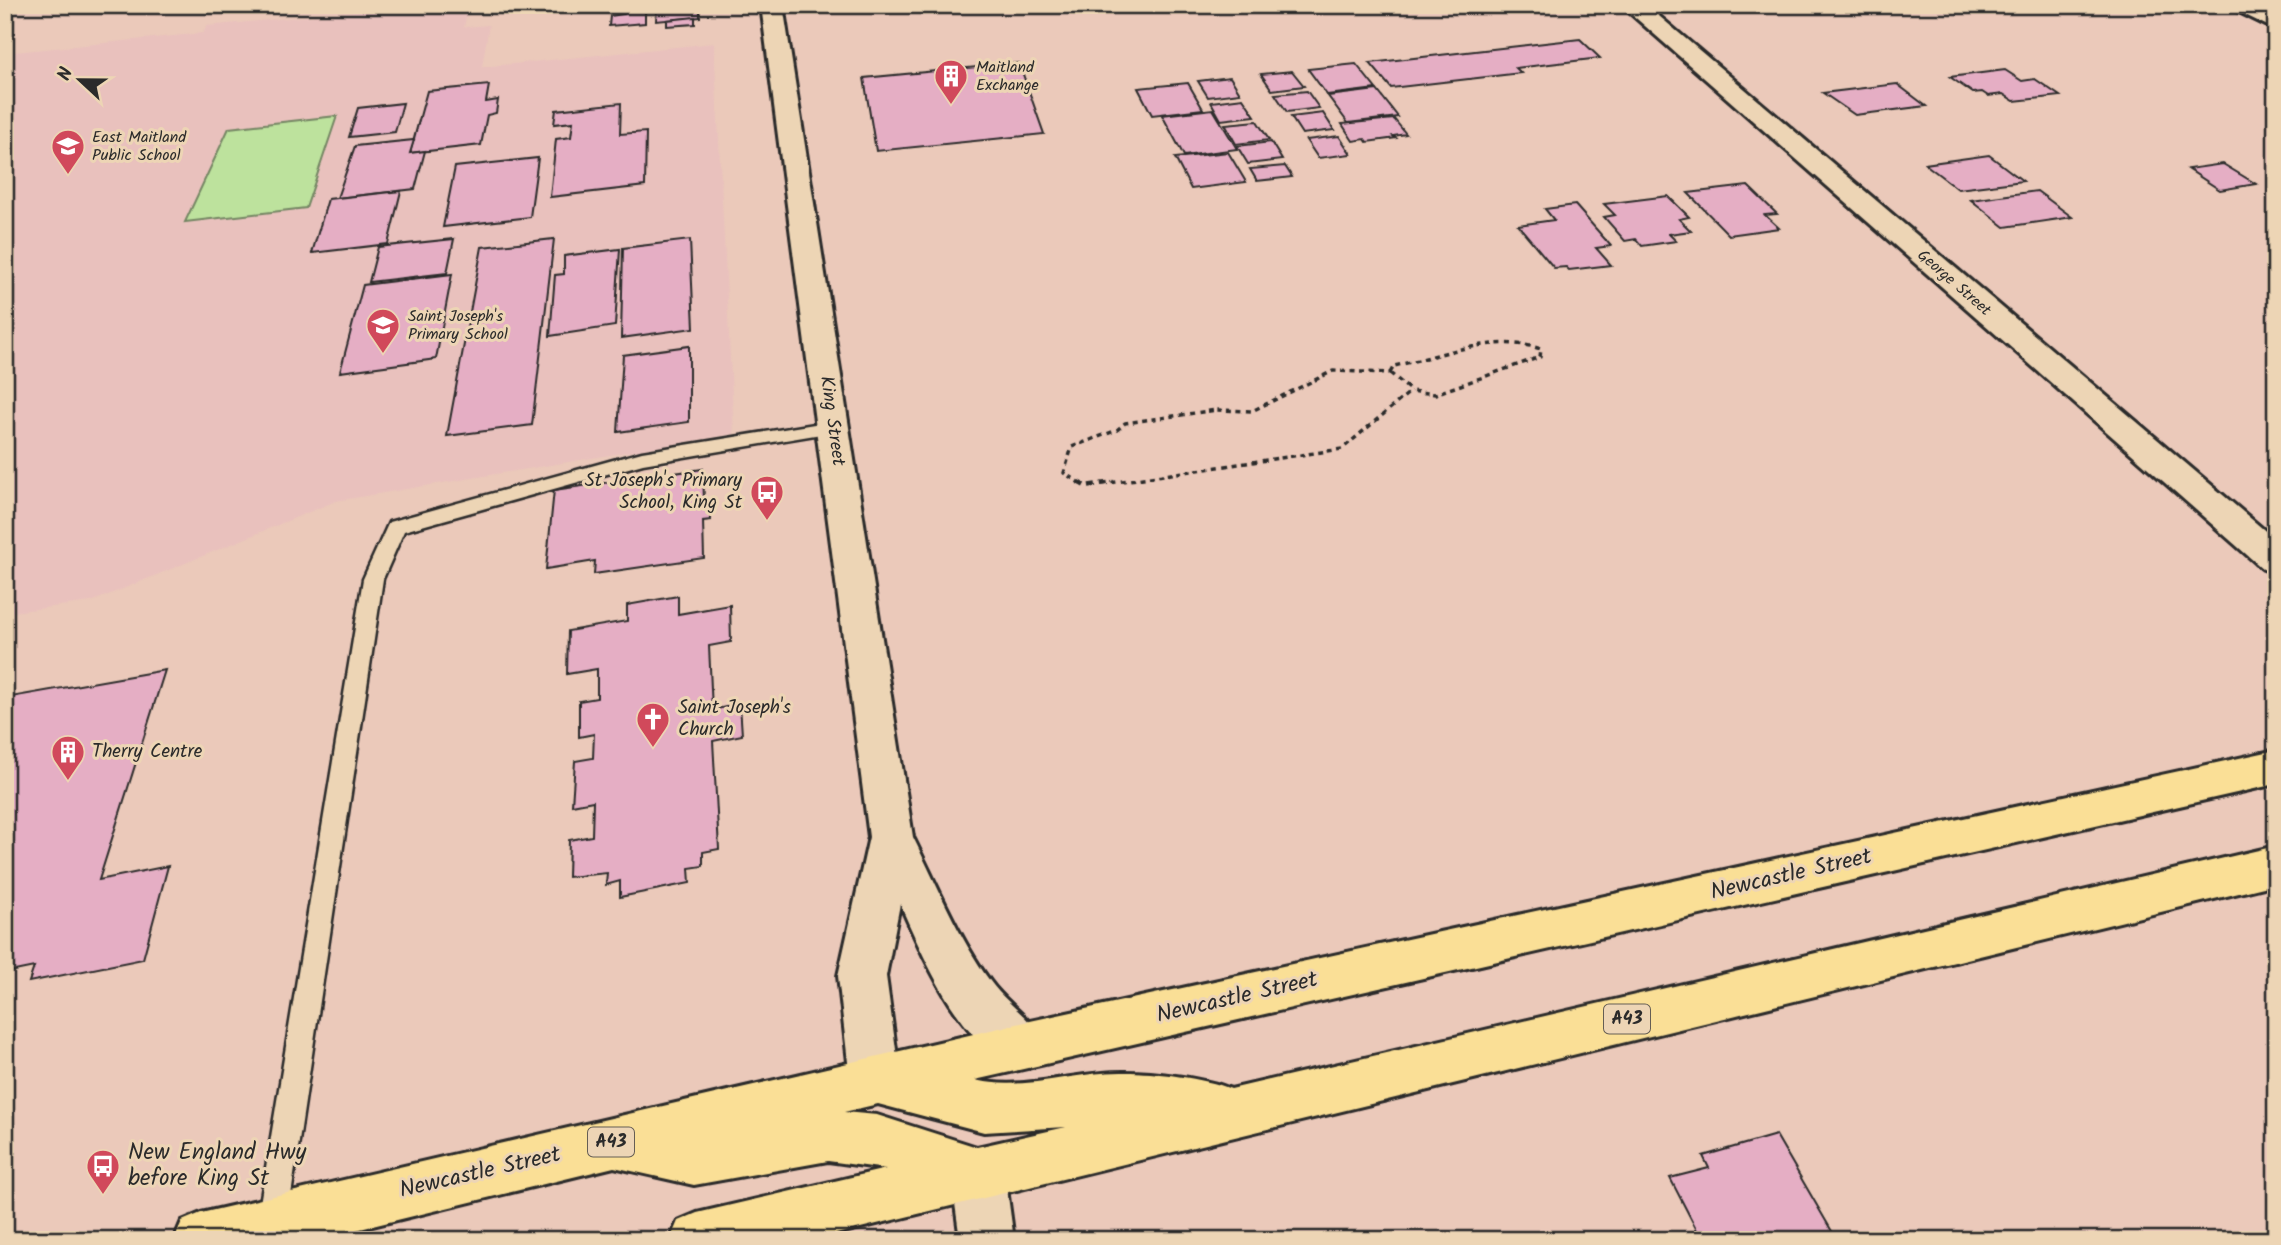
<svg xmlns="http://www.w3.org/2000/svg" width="2281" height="1245" viewBox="0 0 2281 1245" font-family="Kalam,sans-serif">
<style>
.built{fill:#e9c1bd}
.green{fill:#bde29d;stroke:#748664;stroke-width:2}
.building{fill:#e5aec4;stroke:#2b2b2b;stroke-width:2}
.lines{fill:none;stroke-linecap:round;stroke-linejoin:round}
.service-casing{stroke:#2b2b2b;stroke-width:5}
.minor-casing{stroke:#2b2b2b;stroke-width:6}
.secondary-casing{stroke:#2b2b2b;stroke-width:6}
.trunk-casing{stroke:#2b2b2b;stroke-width:6}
.path-far1{stroke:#2b2b2b;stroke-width:3.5;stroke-dasharray:5 4.5;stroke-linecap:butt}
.path{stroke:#2b2b2b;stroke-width:4.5;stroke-dasharray:7 5;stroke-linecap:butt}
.service{fill:#edd5b5;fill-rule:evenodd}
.minor{fill:#edd5b5;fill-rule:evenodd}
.secondary{fill:#edd5b5;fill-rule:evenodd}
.trunk{fill:#fadf96;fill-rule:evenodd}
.labels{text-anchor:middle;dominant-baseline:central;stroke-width:6;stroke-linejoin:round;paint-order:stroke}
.far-poi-label{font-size:16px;fill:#2b2b2b;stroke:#edd5b5;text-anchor:start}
.far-street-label{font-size:16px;fill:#2b2b2b;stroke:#edd5b5}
.shield{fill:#edd5b5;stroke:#655e54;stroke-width:2}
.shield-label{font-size:18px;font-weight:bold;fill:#2b2b2b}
.street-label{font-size:19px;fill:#2b2b2b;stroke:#edd5b5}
.poi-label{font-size:19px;fill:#2b2b2b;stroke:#edd5b5;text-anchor:start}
.near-street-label{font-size:23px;fill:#2b2b2b;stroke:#edd5b5}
.near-poi-label{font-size:23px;fill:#2b2b2b;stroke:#edd5b5;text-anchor:start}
</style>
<rect width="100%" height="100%" fill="#ebc9ba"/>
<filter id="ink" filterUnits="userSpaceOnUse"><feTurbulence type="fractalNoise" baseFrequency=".0143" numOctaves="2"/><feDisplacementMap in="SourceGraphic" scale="14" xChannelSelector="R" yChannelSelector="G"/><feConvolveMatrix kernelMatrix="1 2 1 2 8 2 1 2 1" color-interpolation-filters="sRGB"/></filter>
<g filter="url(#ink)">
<polygon class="built" points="420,5 469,5 464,27 489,25 482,67 714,43 734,434 336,501 91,602 5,613 5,53 203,33 207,26"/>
<polygon class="green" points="337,116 306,208 185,222 229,128"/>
<g class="building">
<polygon points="657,5 700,5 700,17 656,21"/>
<polygon points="645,6 645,23 609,26 610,16 624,14 624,8"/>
<polygon points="695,17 695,24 667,26 667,20"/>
<polygon points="1580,39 1600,58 1516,68 1521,73 1391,88 1370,63"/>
<polygon points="1019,63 1044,134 876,151 864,78"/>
<polygon points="1356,64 1376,89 1327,95 1308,69"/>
<polygon points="2005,70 2022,81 2035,79 2060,96 2014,101 2003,94 1988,96 1982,92 1973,93 1950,77"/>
<polygon points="1292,71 1304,86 1272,90 1261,74"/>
<polygon points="1230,77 1240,93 1208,97 1198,81"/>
<polygon points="1188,83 1203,109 1152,115 1138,88"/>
<polygon points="1897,84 1926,106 1855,115 1823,93"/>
<polygon points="489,85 486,102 498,100 496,113 487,115 481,145 410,153 427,91"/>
<polygon points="1377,90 1398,117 1348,123 1328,96"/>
<polygon points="1307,91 1319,108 1287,112 1275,94"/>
<polygon points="1243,98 1255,116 1221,120 1211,102"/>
<polygon points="403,103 395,132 349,137 358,108"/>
<polygon points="621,103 620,134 646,132 645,186 550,197 556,139 571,137 573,122 554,124 556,110"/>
<polygon points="1213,109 1237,149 1184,156 1162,115"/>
<polygon points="1323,113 1334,130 1302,134 1291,117"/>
<polygon points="1394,119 1406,134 1393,136 1396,138 1367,142 1365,139 1353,141 1342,124"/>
<polygon points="1257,121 1269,140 1236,144 1225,124"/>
<polygon points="1339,136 1351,154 1318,158 1306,140"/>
<polygon points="414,140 410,153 425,151 415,189 337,198 355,146"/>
<polygon points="1271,142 1282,160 1248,164 1237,146"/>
<polygon points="1228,152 1246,182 1191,189 1175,158"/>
<polygon points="1989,155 2023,181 1958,189 1925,164"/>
<polygon points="538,158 530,217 443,227 455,167"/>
<polygon points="2223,164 2256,184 2220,190 2188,169"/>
<polygon points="1285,166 1292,177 1257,181 1250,169"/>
<polygon points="1748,186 1777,214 1765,215 1779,228 1729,235 1688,193"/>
<polygon points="401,191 388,244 312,253 328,199"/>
<polygon points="2037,191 2072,217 2005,227 1971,200"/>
<polygon points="1668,196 1689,217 1679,219 1691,231 1669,234 1676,241 1642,246 1636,239 1625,241 1604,217 1615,215 1604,204"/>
<polygon points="1575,205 1611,246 1596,248 1611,265 1569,270 1566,267 1554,268 1518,225 1554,220 1545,209"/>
<polygon points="454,239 447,273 369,282 378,247"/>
<polygon points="554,239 532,425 447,436 482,247"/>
<polygon points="690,240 694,328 621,338 623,248"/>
<polygon points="620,249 615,326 550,336 555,275 564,274 564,256"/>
<polygon points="452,274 436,359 340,372 363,285"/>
<polygon points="689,346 689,422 618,432 623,355"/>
<polygon points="703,469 704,501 710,500 711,520 703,521 704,558 594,574 595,561 546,569 554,490"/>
<polygon points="678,596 678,614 730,605 731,642 709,646 712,710 740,704 742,735 713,741 719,849 703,852 703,866 689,868 690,883 620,897 620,881 606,885 607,873 568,877 569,840 592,836 593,801 572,805 575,761 593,758 594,734 579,737 579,701 597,698 597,669 567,674 568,631 627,621 627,605"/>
<polygon points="165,670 99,880 168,866 143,959 29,982 34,967 5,973 5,698"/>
<polygon points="1776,1135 1837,1240 1702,1240 1670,1178 1709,1168 1703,1156"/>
</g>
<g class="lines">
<defs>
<polygon id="service" points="833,421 842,427 839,431 643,464 404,531 383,579 287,1222 282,1232 272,1237 262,1232 257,1222 363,579 389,522 642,452"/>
<g id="minor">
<path d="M761,5H783L913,837C937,885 958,937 990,981C1007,1005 1033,1018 1046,1046L1039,1062L1021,1069C960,1046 925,960 900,904L886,976L900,1079L893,1096L875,1103L857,1096L850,1079L838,976L869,837Z"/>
<polygon points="1621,5 1646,5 2276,540 2276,573 2263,569"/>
<polygon points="978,1148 997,1155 1005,1174 1014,1240 960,1240 951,1174 959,1155"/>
</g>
<polygon id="secondary" points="2232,5 2260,5 2276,14 2276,30 2235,10"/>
<path id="trunk" d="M2276,750V784L975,1080C1024,1092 1076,1071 1125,1072C1154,1072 1205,1078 1231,1089L2276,846V884L811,1240H670L678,1221L697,1213L886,1169L828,1161L694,1185L614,1167L315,1240H174L182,1221L201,1213L1021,1023ZM878,1104L984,1132L1066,1127L977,1147L877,1115L844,1112Z"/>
</defs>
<use href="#service" class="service-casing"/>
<use href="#minor" class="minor-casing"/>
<use href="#secondary" class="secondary-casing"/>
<use href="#trunk" class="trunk-casing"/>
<g class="path-far1">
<polyline points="1390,373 1411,391"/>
<path d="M1390,373L1394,366C1440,356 1494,333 1541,349L1540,357L1435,394L1411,391"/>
<polyline points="1081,484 1064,473 1072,447 1117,430 1125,423 1216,410 1252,411 1333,371 1390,373"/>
<polyline points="1102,484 1342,449 1411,391"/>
</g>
<polyline class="path" points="1078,482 1085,486 1114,482"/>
<use href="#service" class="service"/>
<use href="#minor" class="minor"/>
<use href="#secondary" class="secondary"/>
<use href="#trunk" class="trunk"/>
</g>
</g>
<defs>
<symbol id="building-pin" viewBox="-11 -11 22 30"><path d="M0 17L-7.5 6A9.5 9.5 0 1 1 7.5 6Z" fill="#d1495b" stroke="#edd5b5"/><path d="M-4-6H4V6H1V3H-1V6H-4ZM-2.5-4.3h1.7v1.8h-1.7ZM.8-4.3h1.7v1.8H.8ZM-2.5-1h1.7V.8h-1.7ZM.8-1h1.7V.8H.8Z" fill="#fff"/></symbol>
<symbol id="school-pin" viewBox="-11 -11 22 30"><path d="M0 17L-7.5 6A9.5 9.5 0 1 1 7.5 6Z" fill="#d1495b" stroke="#edd5b5"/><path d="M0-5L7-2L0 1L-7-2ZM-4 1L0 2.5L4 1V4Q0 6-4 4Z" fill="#fff"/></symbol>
<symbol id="bus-pin" viewBox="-11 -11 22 30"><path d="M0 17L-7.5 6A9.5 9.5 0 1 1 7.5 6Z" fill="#d1495b" stroke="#edd5b5"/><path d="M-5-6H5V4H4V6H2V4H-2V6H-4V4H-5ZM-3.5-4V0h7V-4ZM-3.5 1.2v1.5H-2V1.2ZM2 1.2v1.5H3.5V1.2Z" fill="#fff"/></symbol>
<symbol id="church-pin" viewBox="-11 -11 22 30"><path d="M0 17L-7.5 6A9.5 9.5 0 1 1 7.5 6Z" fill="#d1495b" stroke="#edd5b5"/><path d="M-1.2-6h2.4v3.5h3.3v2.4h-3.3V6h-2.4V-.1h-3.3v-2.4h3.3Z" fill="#fff"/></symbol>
</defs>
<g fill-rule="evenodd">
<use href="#building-pin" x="932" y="57" width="38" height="52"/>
<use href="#school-pin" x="49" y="127" width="38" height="52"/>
<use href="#school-pin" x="364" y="306" width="38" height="52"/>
<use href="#bus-pin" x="748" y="473" width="38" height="52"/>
<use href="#church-pin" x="634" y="700" width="38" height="52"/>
<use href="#building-pin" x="49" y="733" width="38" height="52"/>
<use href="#bus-pin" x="84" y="1147" width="38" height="52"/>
</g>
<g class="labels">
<g class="far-poi-label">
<text x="976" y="67">Maitland<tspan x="976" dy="18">Exchange</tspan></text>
<text x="92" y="137">East Maitland<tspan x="92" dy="18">Public School</tspan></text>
<text x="408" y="316">Saint Joseph's<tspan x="408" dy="18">Primary School</tspan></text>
</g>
<g class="far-street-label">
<text transform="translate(1954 283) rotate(41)">George Street</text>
</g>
<g class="shield">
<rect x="1604" y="1004.5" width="46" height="29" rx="5"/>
<rect x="588" y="1127.5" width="46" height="29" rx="5"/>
</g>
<g class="shield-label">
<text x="1627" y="1019">A43</text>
<text x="611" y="1142">A43</text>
</g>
<g class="street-label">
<text transform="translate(832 421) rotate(82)">King Street</text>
</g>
<g class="poi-label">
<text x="742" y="481" text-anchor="end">St Joseph's Primary<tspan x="742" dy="22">School, King St</tspan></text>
<text x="678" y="708">Saint Joseph's<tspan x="678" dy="22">Church</tspan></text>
<text x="92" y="752">Therry Centre</text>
</g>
<g class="near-street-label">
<text transform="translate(1791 875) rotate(-13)">Newcastle Street</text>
<text transform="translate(1237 998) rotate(-13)">Newcastle Street</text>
<text transform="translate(480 1173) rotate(-13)">Newcastle Street</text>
</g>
<g class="near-poi-label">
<text x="128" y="1153">New England Hwy<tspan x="128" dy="26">before King St</tspan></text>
</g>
</g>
<rect width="2281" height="1245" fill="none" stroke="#edd5b5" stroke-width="28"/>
<rect x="14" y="14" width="2253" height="1217" fill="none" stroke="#2b2b2b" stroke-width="2.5" filter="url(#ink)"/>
<g transform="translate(80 80) rotate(292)" stroke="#edd5b5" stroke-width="5" paint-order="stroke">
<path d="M0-5L12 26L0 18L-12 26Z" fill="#2b2b2b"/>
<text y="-10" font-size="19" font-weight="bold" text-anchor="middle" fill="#2b2b2b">N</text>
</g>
</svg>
